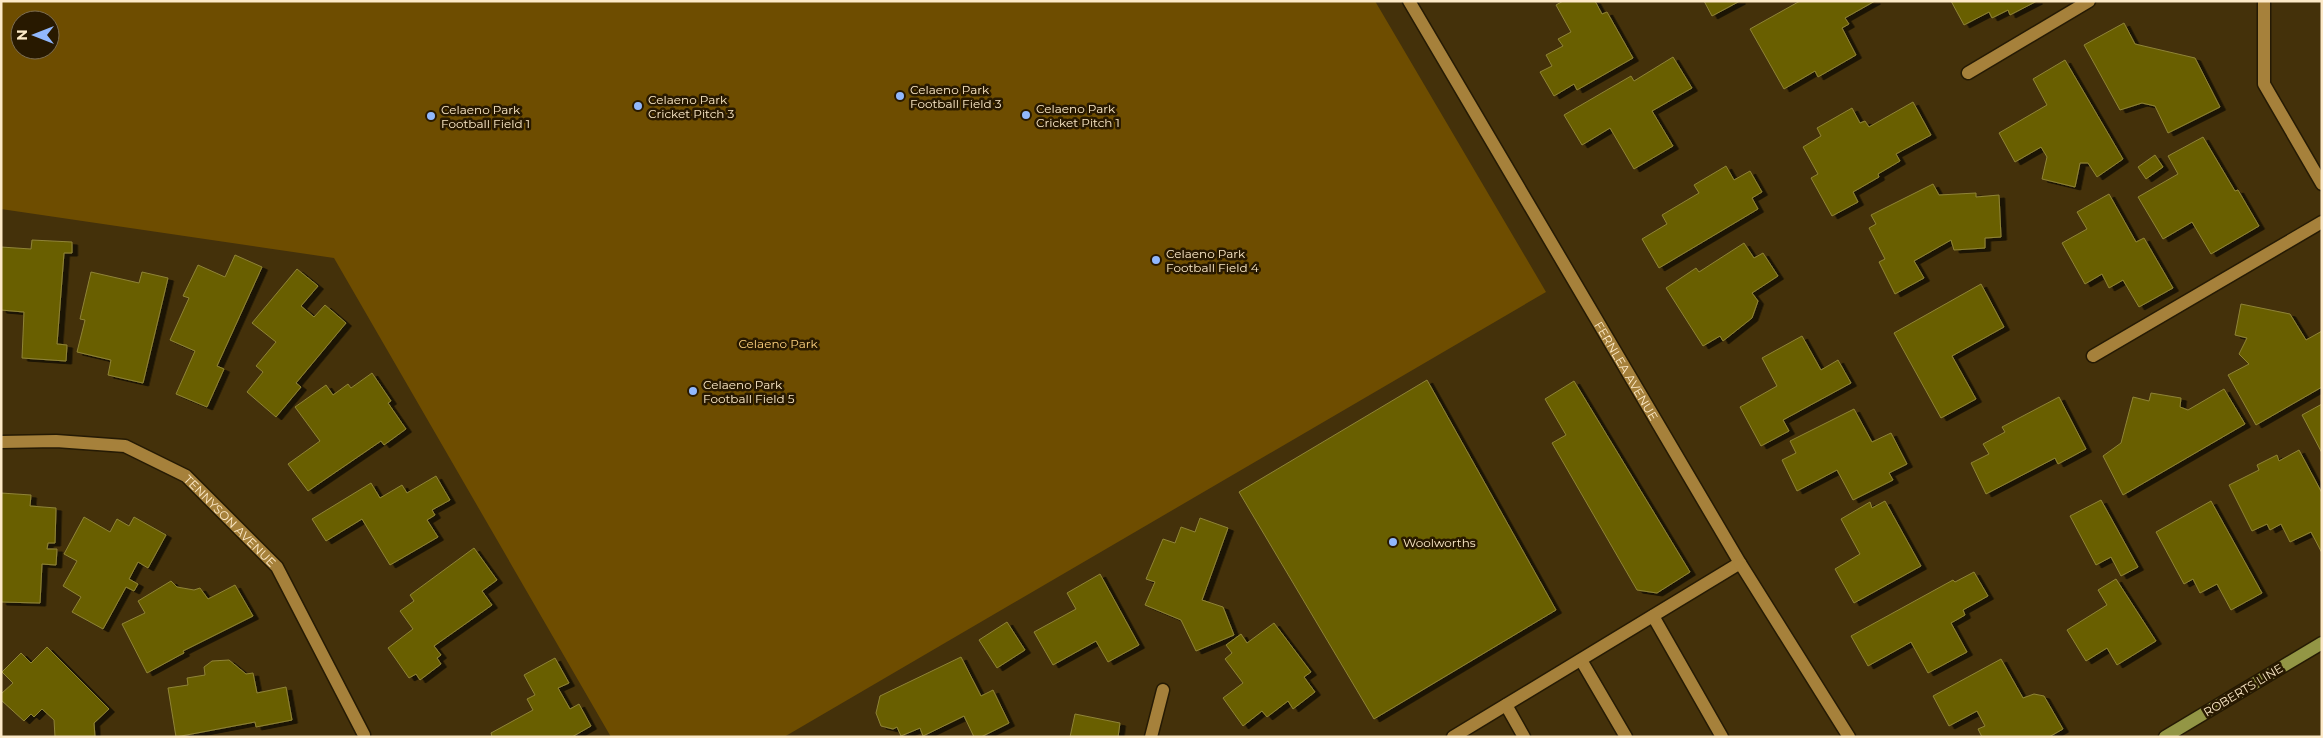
<svg xmlns="http://www.w3.org/2000/svg" width="2323" height="738" viewBox="0 0 2323 738" font-family="Montserrat,sans-serif">
<style>
.green{fill:#6e4d00;fill-rule:evenodd}
.building{fill:#695e03;stroke:#8f8436;filter:url(#shadow)}
.lines{fill:none;stroke-linecap:round;stroke-linejoin:round}
.service-casing{stroke:#251a04;stroke-width:15}
.minor-casing{stroke:#251a04;stroke-width:15}
.tertiary-casing{stroke:#251a04;stroke-width:15}
.secondary-casing{stroke:#251a04;stroke-width:15}
.service{stroke:#a6813b;stroke-width:12}
.minor{stroke:#a6813b;stroke-width:12}
.tertiary{stroke:#a6813b;stroke-width:12}
.secondary{stroke:#939645;stroke-width:12}
.poi-dot{fill:#91b8fd;stroke:#281900;stroke-width:2}
.labels{text-anchor:middle;dominant-baseline:central;stroke-width:5;stroke-linejoin:round;paint-order:stroke}
.poi-label{font-size:12px;fill:#fdeac8;stroke:#281900;text-anchor:start}
.park-label{font-size:12px;fill:#fed17e;stroke:#281900}
.street-label{font-size:12px;fill:#fdeac8;stroke:#281900}
</style>
<defs>
<filter id="shadow"><feDropShadow dx="5.5" dy="3" stdDeviation="0" flood-color="#0009"/></filter>
</defs>
<rect width="100%" height="100%" fill="#44310a"/>
<path class="green" d="M1,1H1375L1546,292L784,737H611L334,258L1,209ZM20,20H50V50H20Z"/>
<g class="building">
<polygon points="1563,1 1595,1 1602,14 1607,12 1633,58 1577,90 1574,84 1554,96 1540,72 1552,66 1546,55 1563,46 1558,39 1571,32 1556,5"/>
<polygon points="1704,1 1740,1 1712,16"/>
<polygon points="1800,1 1875,1 1845,18 1849,24 1842,28 1856,55 1818,77 1815,71 1784,89 1750,29"/>
<polygon points="1951,1 2037,1 2010,15 2008,10 1992,18 1989,12 1964,25"/>
<polygon points="2124,23 2135,44 2195,58 2220,107 2168,133 2155,106 2142,103 2120,110 2084,45"/>
<polygon points="1673,57 1692,88 1652,111 1673,146 1634,169 1610,128 1582,145 1564,115 1631,76 1634,81"/>
<polygon points="2065,60 2123,159 2097,177 2088,163 2080,163 2075,187 2042,179 2047,157 2041,147 2015,162 1999,133 2047,105 2033,79"/>
<polygon points="1913,102 1931,135 1896,154 1900,161 1878,174 1879,177 1853,192 1858,202 1832,216 1811,178 1818,174 1803,147 1821,136 1817,128 1852,108 1860,123 1865,121 1869,127"/>
<polygon points="2203,137 2235,191 2238,190 2259,226 2211,254 2192,222 2163,239 2138,197 2178,174 2168,156"/>
<polygon points="2155,155 2163,167 2146,179 2138,167"/>
<polygon points="1726,166 1734,180 1750,171 1762,192 1752,198 1758,209 1659,268 1642,239 1667,224 1662,215 1699,193 1694,185"/>
<polygon points="1933,184 1939,195 1976,193 1976,197 1999,195 2001,237 1985,238 1985,248 1954,250 1951,240 1914,261 1924,278 1895,294 1879,262 1885,259 1869,228 1876,224 1871,215"/>
<polygon points="2109,194 2136,242 2144,238 2173,288 2139,307 2123,280 2109,288 2102,274 2085,284 2062,243 2087,229 2077,212"/>
<polygon points="32,240 72,242 72,253 64,253 57,344 67,345 66,361 22,358 24,312 1,310 1,247 31,249"/>
<polygon points="1744,243 1754,258 1763,253 1778,276 1752,293 1758,301 1752,318 1723,341 1720,336 1703,346 1666,288 1696,268 1699,272"/>
<polygon points="235,255 262,267 217,366 224,369 207,407 176,394 195,351 170,340 189,298 183,296 198,265 225,277"/>
<polygon points="297,269 318,286 301,306 314,317 325,305 346,323 296,383 301,387 276,417 247,392 263,372 256,366 276,342 252,323"/>
<polygon points="91,272 139,283 142,272 168,278 143,383 108,375 111,360 77,352 85,320 80,319"/>
<polygon points="1981,284 2004,327 1952,356 1976,399 1941,418 1894,333"/>
<polygon points="2241,304 2290,314 2306,340 2322,331 2322,387 2256,425 2228,375 2249,364 2239,354 2247,338 2235,335"/>
<polygon points="1802,336 1821,370 1838,360 1851,383 1783,420 1789,431 1761,446 1740,407 1777,386 1762,358"/>
<polygon points="372,373 391,401 388,403 406,429 384,445 381,441 308,491 288,464 320,441 295,407 326,385 333,395 348,384 351,388"/>
<polygon points="1427,380 1556,610 1374,719 1239,492"/>
<polygon points="1574,381 1690,572 1657,593 1637,590 1552,443 1566,435 1545,399"/>
<polygon points="2224,389 2245,424 2123,495 2103,456 2121,443 2133,397 2149,401 2151,393 2181,398 2180,407 2188,410"/>
<polygon points="2059,397 2086,449 2058,464 2055,458 1986,494 1971,463 1989,454 1983,444 2005,432 2002,427"/>
<polygon points="2322,404 2322,453 2302,415"/>
<polygon points="1854,409 1872,442 1891,433 1907,464 1889,473 1893,480 1853,500 1837,470 1797,491 1782,460 1796,453 1790,441"/>
<polygon points="2299,450 2322,493 2322,553 2311,532 2290,542 2281,524 2270,530 2267,524 2252,531 2229,485 2259,470 2257,465 2277,455 2279,461"/>
<polygon points="436,476 450,500 432,510 435,515 427,520 438,537 390,565 362,519 326,541 312,519 371,483 380,498 402,485 407,493"/>
<polygon points="1,493 31,495 30,506 56,508 55,543 48,543 47,549 57,549 56,565 42,564 40,603 1,602"/>
<polygon points="2101,500 2138,567 2121,576 2111,557 2096,565 2070,516"/>
<polygon points="1885,501 1921,566 1854,603 1835,569 1860,554 1841,519 1870,502 1872,508"/>
<polygon points="2211,501 2262,593 2231,610 2217,584 2200,593 2193,579 2184,584 2156,532"/>
<polygon points="84,517 110,532 117,519 129,526 134,517 166,535 148,568 138,562 129,579 138,584 134,591 126,587 103,629 72,612 81,597 63,586 77,561 64,554"/>
<polygon points="1200,518 1228,528 1202,600 1223,607 1234,635 1196,651 1181,620 1145,605 1155,582 1146,579 1163,539 1175,543 1181,527 1195,532"/>
<polygon points="474,548 497,580 482,591 492,605 434,646 441,655 437,658 441,664 420,680 416,674 409,678 388,648 413,629 400,611 414,601 410,595"/>
<polygon points="1974,572 1988,596 1963,610 1965,615 1951,623 1967,652 1928,673 1911,642 1868,666 1851,636 1953,580 1955,582"/>
<polygon points="1100,574 1139,645 1108,662 1096,641 1053,665 1034,632 1076,609 1067,593"/>
<polygon points="2116,579 2156,641 2117,665 2107,648 2086,661 2067,630 2107,605 2098,590"/>
<polygon points="171,581 177,587 194,590 200,588 208,599 235,585 253,616 183,651 184,653 180,655 147,673 122,624 145,613 138,601"/>
<polygon points="1007,622 1025,650 997,668 979,640"/>
<polygon points="1274,623 1311,672 1304,677 1315,692 1293,709 1288,701 1267,717 1262,711 1243,726 1223,698 1243,683 1225,659 1232,653 1226,645 1241,634 1247,643"/>
<polygon points="47,647 109,709 94,723 95,737 55,737 54,720 42,709 34,717 31,714 24,721 1,700 1,694 13,683 2,672 21,653 31,663"/>
<polygon points="961,657 981,696 993,690 1009,723 981,737 974,737 964,716 923,736 920,728 901,736 897,727 893,729 881,726 876,713 880,696"/>
<polygon points="555,658 569,683 558,688 570,709 579,704 591,726 572,737 492,737 491,733 533,710 527,699 535,695 524,675"/>
<polygon points="2001,659 2023,698 2034,694 2044,696 2063,729 2049,737 1982,737 1978,729 1985,726 1977,711 1949,726 1933,696"/>
<polygon points="229,660 246,674 253,673 257,693 286,687 292,720 256,727 255,722 176,737 168,688 188,685 187,678 205,675 204,667 212,661"/>
<polygon points="1075,714 1120,723 1118,737 1070,737"/>
</g>
<g class="lines">
<defs>
<g id="service">
<polyline points="1653,616 1722,737"/>
<polyline points="1581,660 1626,737"/>
<polyline points="1506,705 1524,737"/>
<polyline points="1453,737 1740,563"/>
</g>
<g id="minor">
<polyline points="2264,1 2264,84 2322,184"/>
<polyline points="1968,73 2089,1"/>
<polyline points="2093,356 2322,222"/>
<path id="s1" d="M1,442L56,441L125,446L186,476L277,567L364,735"/>
<polyline points="1151,737 1163,690"/>
</g>
<g id="tertiary">
<path id="s2" d="M1409,1L1740,563L1849,737"/>
</g>
<polyline id="secondary" points="2165,737 2322,643"/>
</defs>
<use href="#service" class="service-casing"/>
<use href="#minor" class="minor-casing"/>
<use href="#tertiary" class="tertiary-casing"/>
<use href="#secondary" class="secondary-casing"/>
<use href="#service" class="service"/>
<use href="#minor" class="minor"/>
<use href="#tertiary" class="tertiary"/>
<use href="#secondary" class="secondary"/>
</g>
<g class="poi-dot">
<circle cx="900" cy="96" r="5"/>
<circle cx="638" cy="106" r="5"/>
<circle cx="1026" cy="115" r="5"/>
<circle cx="431" cy="116" r="5"/>
<circle cx="1156" cy="260" r="5"/>
<circle cx="693" cy="391" r="5"/>
<circle cx="1393" cy="542" r="5"/>
</g>
<g class="labels">
<g class="poi-label">
<text x="910" y="89">Celaeno Park<tspan x="910" dy="14">Football Field 3</tspan></text>
<text x="648" y="99">Celaeno Park<tspan x="648" dy="14">Cricket Pitch 3</tspan></text>
<text x="1036" y="108">Celaeno Park<tspan x="1036" dy="14">Cricket Pitch 1</tspan></text>
<text x="441" y="109">Celaeno Park<tspan x="441" dy="14">Football Field 1</tspan></text>
<text x="1166" y="253">Celaeno Park<tspan x="1166" dy="14">Football Field 4</tspan></text>
<text x="703" y="384">Celaeno Park<tspan x="703" dy="14">Football Field 5</tspan></text>
<text x="1403" y="542">Woolworths</text>
</g>
<g class="park-label">
<text x="778" y="343">Celaeno Park</text>
</g>
<g class="street-label">
<text stroke="none"><textPath href="#s2" startOffset="429">FERNLEA AVENUE</textPath></text>
<text stroke="none"><textPath href="#s1" startOffset="255">TENNYSON AVENUE</textPath></text>
<text transform="translate(2243 690) rotate(-31)">ROBERTS LINE</text>
</g>
</g>
<rect width="2323" height="738" fill="none" stroke="#fdeac8" stroke-width="5"/>
<g transform="translate(35 35) rotate(270)"><circle r="24" fill="#281900" stroke="#7d6d50"/>
<path d="M0-4L9 19L0 12L-9 19Z" fill="#91b8fd"/>
<text y="-8" font-size="14" font-weight="bold" text-anchor="middle" fill="#fdeac8">N</text>
</g>
</svg>
